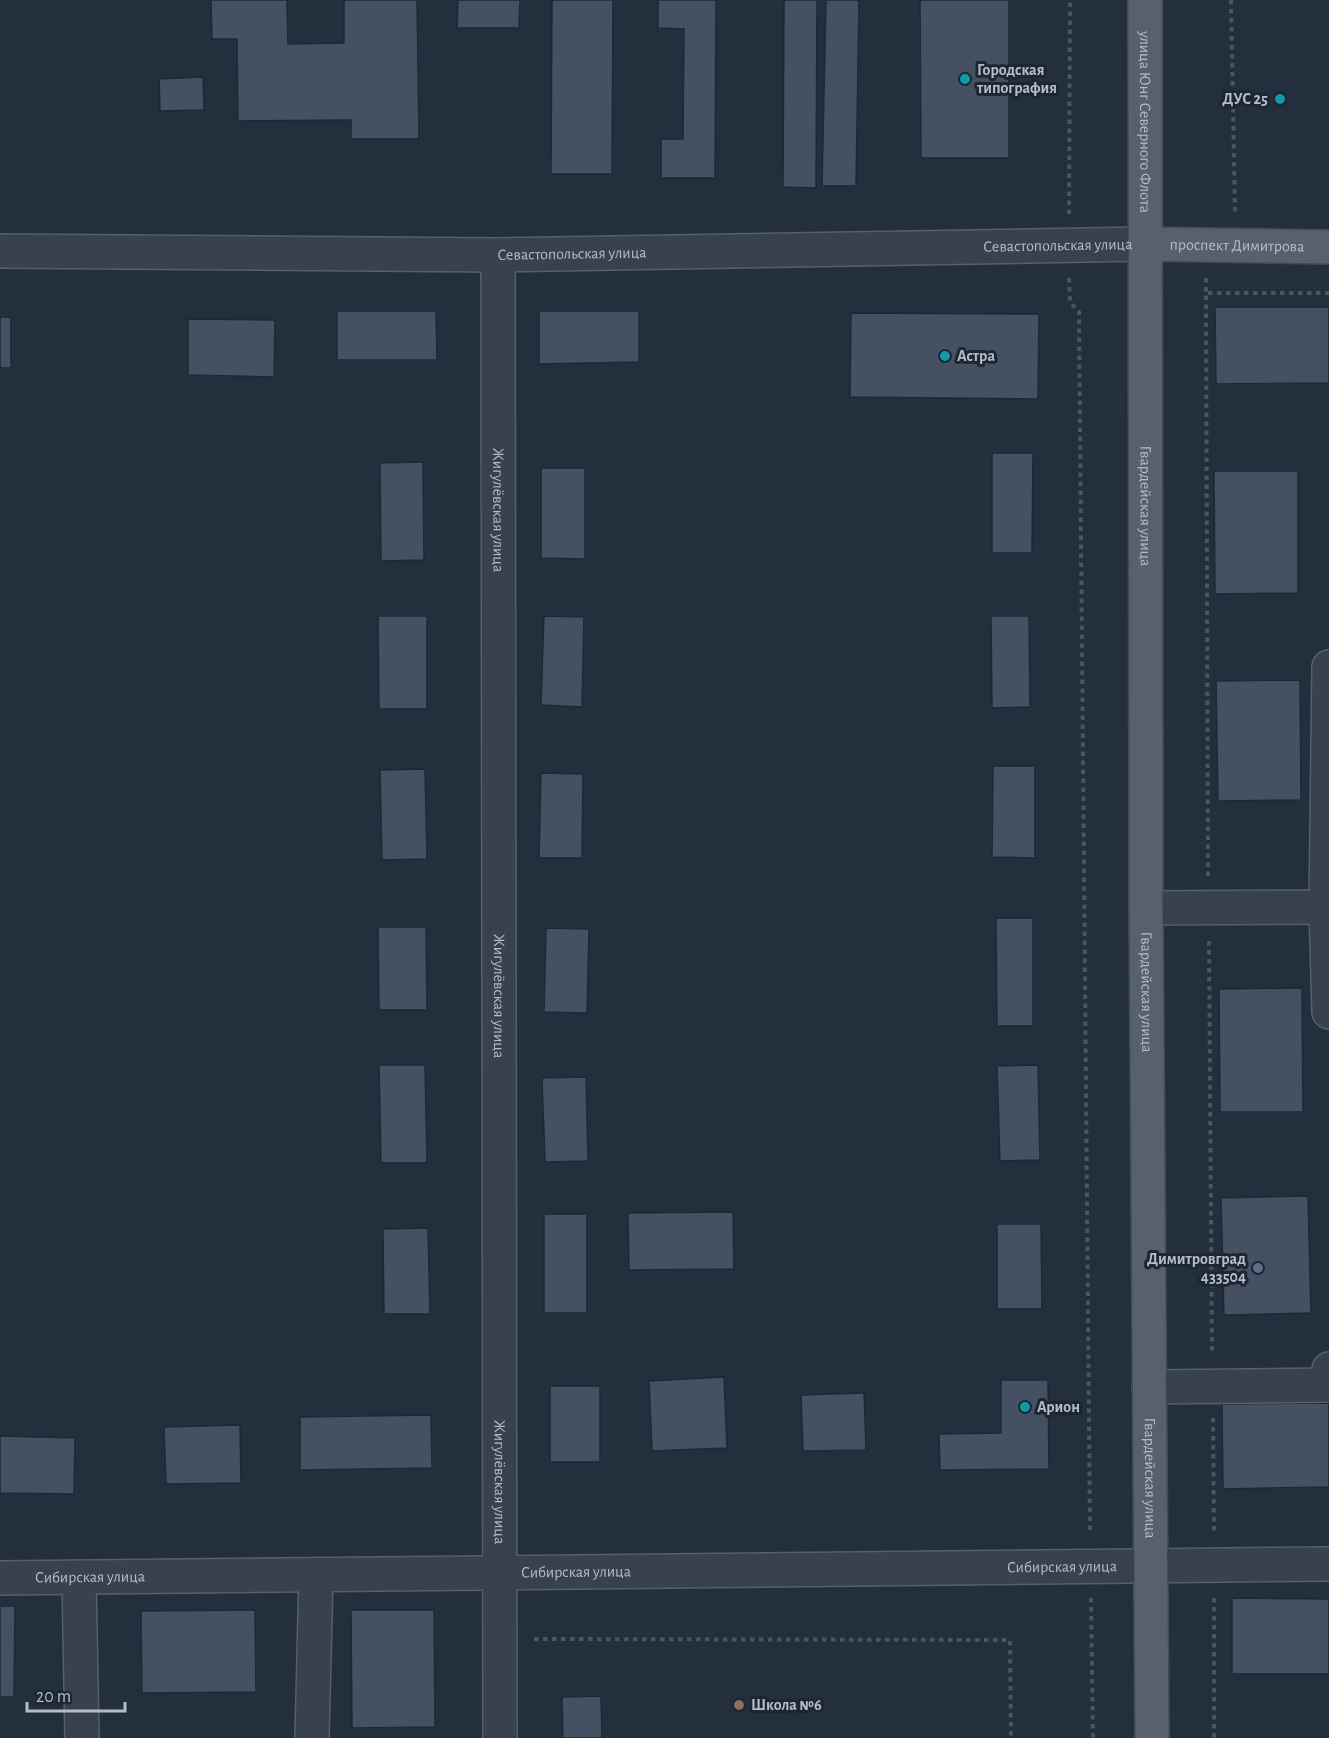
<svg xmlns="http://www.w3.org/2000/svg" width="1329" height="1738" viewBox="0 0 1329 1738" font-family="'Alegreya Sans',sans-serif">
<style>
.building{fill:#455162;stroke:#1f2835;stroke-width:1.5}
.lines{fill:none;stroke-linecap:round;stroke-linejoin:round}
.minor-casing{stroke:#565f6c;stroke-width:36}
.major-casing{stroke:#414a57;stroke-width:36}
.path{stroke:#44595c;stroke-width:4;stroke-dasharray:4.5 4.5;stroke-linecap:butt}
.minor{stroke:#38414e;stroke-width:33}
.major{stroke:#56606e;stroke-width:33}
.culture-dot{fill:#0f9aa8;stroke:#1d2633;stroke-width:2}
.service-dot{fill:#5c6f8a;stroke:#1d2633;stroke-width:2}
.education-dot{fill:#8d6e63;stroke:#1d2633;stroke-width:2}
.labels{text-anchor:middle;dominant-baseline:central;stroke-width:6;stroke-linejoin:round;paint-order:stroke}
.poi-label{font-size:16px;font-weight:bold;fill:#b4bcc9;stroke:#1d2633;text-anchor:start}
.street-label{font-size:16px;fill:#b4bcc9;stroke:#1d2633}
</style>
<rect width="100%" height="100%" fill="#242f3e"/>
<g class="building">
<polygon points="211,0 287,0 288,44 344,43 344,0 417,0 419,139 351,139 351,120 238,121 237,39 212,39"/>
<polygon points="458,0 520,0 519,28 457,28"/>
<polygon points="552,0 613,0 612,174 551,174"/>
<polygon points="658,0 716,0 715,178 661,178 661,139 683,139 684,29 658,28"/>
<polygon points="784,0 817,0 816,188 783,187"/>
<polygon points="826,0 859,0 856,186 822,186"/>
<polygon points="920,0 1009,0 1009,158 921,158"/>
<polygon points="203,77 204,110 160,111 159,79"/>
<polygon points="1215,307 1329,307 1329,383 1216,384"/>
<polygon points="337,311 436,311 437,360 337,360"/>
<polygon points="539,311 639,311 639,362 539,364"/>
<polygon points="851,313 1039,314 1038,399 850,397"/>
<rect x="0" y="317" width="11" height="51"/>
<polygon points="188,319 275,320 274,377 188,375"/>
<polygon points="992,453 1033,453 1032,553 992,553"/>
<polygon points="423,462 424,560 381,561 380,463"/>
<polygon points="541,468 585,468 585,559 541,558"/>
<polygon points="1214,471 1298,471 1298,593 1215,594"/>
<polygon points="378,616 427,616 427,709 379,709"/>
<polygon points="544,616 584,617 582,707 541,705"/>
<polygon points="991,616 1029,616 1030,707 992,708"/>
<polygon points="1300,680 1301,800 1218,801 1216,681"/>
<polygon points="993,766 1035,766 1035,858 992,857"/>
<polygon points="425,769 427,859 382,860 380,770"/>
<polygon points="541,773 583,774 582,858 539,858"/>
<polygon points="996,918 1033,918 1033,1026 997,1026"/>
<polygon points="378,927 426,927 427,1010 379,1010"/>
<polygon points="546,928 589,929 587,1013 544,1012"/>
<polygon points="1302,988 1303,1112 1220,1112 1219,989"/>
<polygon points="379,1065 425,1065 427,1163 381,1163"/>
<polygon points="1038,1065 1040,1160 1000,1161 997,1066"/>
<polygon points="586,1077 588,1161 545,1162 542,1078"/>
<polygon points="1308,1196 1311,1313 1224,1315 1221,1198"/>
<polygon points="733,1212 734,1269 629,1270 628,1213"/>
<rect x="544" y="1214" width="43" height="99"/>
<polygon points="997,1224 1041,1224 1042,1309 997,1309"/>
<polygon points="428,1228 430,1314 384,1314 383,1229"/>
<polygon points="724,1377 727,1448 652,1451 649,1381"/>
<polygon points="1001,1380 1048,1380 1049,1469 940,1470 939,1434 1001,1433"/>
<rect x="550" y="1386" width="50" height="76"/>
<polygon points="864,1393 866,1450 803,1451 801,1395"/>
<polygon points="1329,1403 1329,1487 1223,1489 1222,1404"/>
<polygon points="431,1415 432,1468 300,1470 300,1417"/>
<polygon points="240,1425 241,1483 166,1484 164,1427"/>
<polygon points="0,1436 75,1438 74,1494 0,1493"/>
<polygon points="1232,1598 1329,1599 1329,1674 1232,1674"/>
<polygon points="0,1606 15,1606 14,1697 0,1697"/>
<polygon points="255,1610 256,1692 142,1693 141,1611"/>
<polygon points="351,1610 434,1610 435,1727 352,1728"/>
<polygon points="601,1696 602,1738 563,1738 562,1697"/>
</g>
<g class="lines">
<defs>
<g id="minor">
<path id="s1" d="M0,251L498,255L1144,244"/>
<path id="s2" d="M498,255L500,1738"/>
<polyline points="1326,907 1329,1012"/>
<polyline points="1146,908 1326,907 1329,667"/>
<polyline points="1149,1387 1329,1385 1329,1369"/>
<path id="s3" d="M0,1578L1329,1564"/>
<polyline points="79,1578 82,1738"/>
<polyline points="312,1738 316,1575"/>
</g>
<g id="major">
<path id="s4" d="M1145,0L1146,908L1152,1738"/>
<path id="s5" d="M1144,244L1329,247"/>
</g>
</defs>
<use href="#minor" class="minor-casing"/>
<use href="#major" class="major-casing"/>
<g class="path">
<polyline points="1231,0 1235,212"/>
<polyline points="1069,214 1070,0"/>
<polyline points="1069,278 1070,302 1079,312 1090,1533"/>
<polyline points="1206,278 1206,293"/>
<polyline points="1208,876 1206,293 1329,293"/>
<polyline points="1209,941 1212,1353"/>
<polyline points="1213,1418 1214,1533"/>
<polyline points="1091,1598 1093,1738"/>
<polyline points="1214,1598 1214,1738"/>
<polyline points="534,1639 1010,1640 1011,1738"/>
</g>
<use href="#minor" class="minor"/>
<use href="#major" class="major"/>
</g>
<g class="culture-dot">
<circle cx="965" cy="79" r="6"/>
<circle cx="1280" cy="99" r="6"/>
<circle cx="945" cy="356" r="6"/>
<circle cx="1025" cy="1407" r="6"/>
</g>
<circle class="service-dot" cx="1258" cy="1268" r="6"/>
<circle class="education-dot" cx="739" cy="1705" r="6"/>
<g class="labels">
<g class="poi-label">
<text x="977" y="70">Городская<tspan x="977" dy="18">типография</tspan></text>
<text x="1268" y="99" text-anchor="end">ДУС 25</text>
<text x="957" y="356">Астра</text>
<text x="1246" y="1259" text-anchor="end">Димитровград<tspan x="1246" dy="18">433504</tspan></text>
<text x="1037" y="1407">Арион</text>
<text x="751" y="1705">Школа №6</text>
</g>
<g class="street-label">
<text stroke="none"><textPath href="#s4" startOffset="122">улица Юнг Северного Флота</textPath></text>
<text stroke="none"><textPath href="#s1" startOffset="1058">Севастопольская улица</textPath></text>
<text stroke="none"><textPath href="#s5" startOffset="93">проспект Димитрова</textPath></text>
<text stroke="none"><textPath href="#s1" startOffset="572">Севастопольская улица</textPath></text>
<text stroke="none"><textPath href="#s4" startOffset="506">Гвардейская улица</textPath></text>
<text stroke="none"><textPath href="#s2" startOffset="255">Жигулёвская улица</textPath></text>
<text stroke="none"><textPath href="#s4" startOffset="992">Гвардейская улица</textPath></text>
<text stroke="none"><textPath href="#s2" startOffset="741">Жигулёвская улица</textPath></text>
<text stroke="none"><textPath href="#s4" startOffset="1478">Гвардейская улица</textPath></text>
<text stroke="none"><textPath href="#s2" startOffset="1227">Жигулёвская улица</textPath></text>
<text stroke="none"><textPath href="#s3" startOffset="1062">Сибирская улица</textPath></text>
<text stroke="none"><textPath href="#s3" startOffset="576">Сибирская улица</textPath></text>
<text stroke="none"><textPath href="#s3" startOffset="90">Сибирская улица</textPath></text>
</g>
</g>
<path d="M27 1702v9h98v-9" fill="none" stroke="#b4bcc9" stroke-width="3"/>
<text x="36" y="1702" font-size="18" fill="#b4bcc9" stroke="#1d2633" stroke-width="4.5" paint-order="stroke">20 m</text>
</svg>
